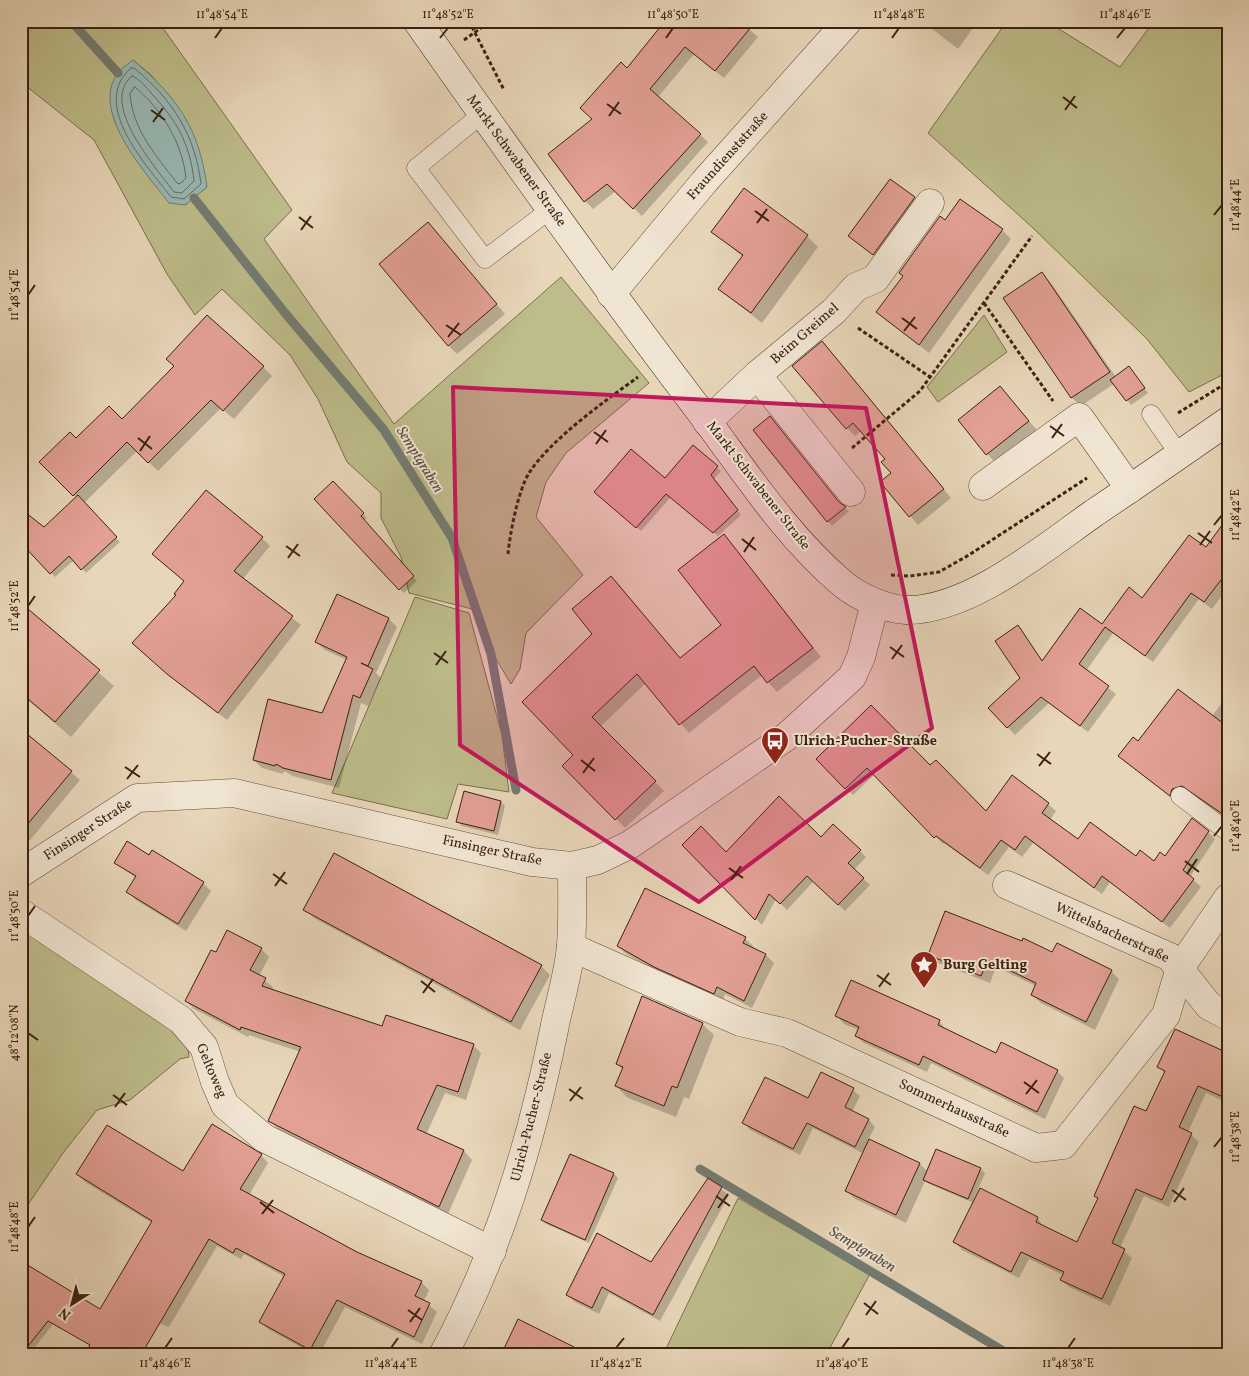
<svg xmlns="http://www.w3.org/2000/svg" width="1249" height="1376" viewBox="0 0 1249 1376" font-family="Vollkorn,serif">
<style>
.green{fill:#bdbc8a;stroke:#7c6e4c;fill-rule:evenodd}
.water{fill:#98b8b4;stroke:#737c72}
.shadow{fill:#0003}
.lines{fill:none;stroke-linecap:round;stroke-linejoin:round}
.shore{stroke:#6a6c62;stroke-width:1}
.stream{stroke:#737c72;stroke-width:9}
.building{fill:#e3a095;stroke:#3b210f}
.lane-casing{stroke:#664e3a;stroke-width:19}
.street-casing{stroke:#664e3a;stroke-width:29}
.secondary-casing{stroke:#3b210f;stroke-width:29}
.path{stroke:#3b210f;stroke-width:3;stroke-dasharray:4 2.5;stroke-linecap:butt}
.lane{stroke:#f0e4d2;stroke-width:18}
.street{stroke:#f0e4d2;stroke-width:28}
.secondary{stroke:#f0e4d2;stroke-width:28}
.marked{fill:#c2185b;fill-opacity:0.2;stroke:#c2185b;stroke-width:4;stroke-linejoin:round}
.ticks{fill:none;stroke:#3b210f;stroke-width:2}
.labels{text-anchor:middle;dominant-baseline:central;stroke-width:4;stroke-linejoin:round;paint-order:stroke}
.street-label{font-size:14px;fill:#3b210f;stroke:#f0e4d2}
.poi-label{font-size:14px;font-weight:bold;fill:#3b210f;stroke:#f0e4d2;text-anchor:start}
.water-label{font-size:15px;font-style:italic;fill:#574e41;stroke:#f0e4d2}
.neatline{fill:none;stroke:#3b210f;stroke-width:2}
.ticks-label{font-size:12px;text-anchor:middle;fill:#3b210f}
</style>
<rect width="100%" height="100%" fill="#e8d6b9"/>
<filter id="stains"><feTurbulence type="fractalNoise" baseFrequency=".004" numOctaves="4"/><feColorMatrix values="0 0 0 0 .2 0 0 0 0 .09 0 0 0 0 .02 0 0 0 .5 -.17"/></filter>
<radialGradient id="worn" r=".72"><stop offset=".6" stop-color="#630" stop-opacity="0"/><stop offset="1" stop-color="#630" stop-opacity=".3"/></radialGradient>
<g class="green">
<path d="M21,21H158L292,210L264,239L394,424L561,277L649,383L566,453L546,482L536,517L583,575L526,633L520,669L511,684L493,654L476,610L409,593L401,557L381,518V493L347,462L318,399L290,355L222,289L195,315L167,274L94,140L21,82ZM133,60L150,74L173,100L207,187L185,205Z"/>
<polygon points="1007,21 1046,21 1120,67 1154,21 1228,21 1228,372 1189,392 1147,339 1033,228 928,133"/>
<polygon points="984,315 1007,352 938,402 927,387"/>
<polygon points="415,597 469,613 502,735 509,792 458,784 447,819 332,793"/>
<polygon points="21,923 187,1039 189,1057 180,1059 130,1100 97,1110 63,1153 21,1215"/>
<polygon points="738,1198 870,1274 826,1355 663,1355"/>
</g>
<path class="water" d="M133,60C178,98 199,128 207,187L185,205L169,203C146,173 89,111 118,73C121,68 128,64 133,60Z"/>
<g class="shadow">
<polygon points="740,21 758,37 724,78 694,54 658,97 708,142 642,216 616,191 593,209 585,201 594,119 627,69"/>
<polygon points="922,21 978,21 958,49"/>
<polygon points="1101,21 1115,21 1110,28"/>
<polygon points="914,198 918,202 878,258 853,240"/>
<polygon points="945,222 1002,230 1011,239 929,353 877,312"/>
<polygon points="428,224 505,314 457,354 448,345"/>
<polygon points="713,232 807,236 818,247 762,323 719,289 743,257"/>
<polygon points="1042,274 1051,283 1116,377 1133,372 1148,393 1131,405 1115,383 1081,406 1072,398 1005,299"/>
<polygon points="822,343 951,498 918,525 882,482 893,473 887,459 862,430 855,436 847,428"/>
<polygon points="263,367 272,376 234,419 221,408 158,471 137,451 84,503 120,542 86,573 74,560 55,577 21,541 44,529 77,498 41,462 76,440"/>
<polygon points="1000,388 1037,430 996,463 987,454"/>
<polygon points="755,431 845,508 849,511 832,526"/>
<polygon points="693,447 721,471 714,479 741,515 718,536 671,497 641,531 600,496 665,480"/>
<polygon points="333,482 367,518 364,521 417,581 404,593 315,499"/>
<polygon points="1228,519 1228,588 1212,609 1199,599 1153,662 1113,633 1086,671 1116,694 1088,732 1049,703 1015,735 989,708 1022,678 1018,627 1043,661 1143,599 1206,548"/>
<polygon points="724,535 821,657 777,692 762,675 689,733 646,683 601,726 664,791 625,828 564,766 575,755 594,634 620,586 681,659 723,625"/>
<polygon points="262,538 270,546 243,579 301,625 227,720 177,682 142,651 185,582"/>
<polygon points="21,605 114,686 71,737 21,694"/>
<polygon points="389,619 397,627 376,673 381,678 368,706 361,703 339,788 293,776 284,771 283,774 262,768 254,760 323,714 347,660 325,650 316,642"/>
<polygon points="1228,695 1228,819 1190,793 1179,797 1177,802 1119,756 1138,743 1212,716"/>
<polygon points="21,737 71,772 80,780 21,851"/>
<polygon points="817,759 930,767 986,813 1012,777 1048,804 1056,811 1050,820 1078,840 1154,862 1208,832 1215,839 1190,877 1201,887 1170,928 1110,882 1102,894 1033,843 1022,857 1009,847 988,875 944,843 943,844 875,774 853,795"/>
<polygon points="501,802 505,806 498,835 462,826 458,822"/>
<polygon points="821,838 860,851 866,857 854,870 870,885 845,911 814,881 787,910 776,899 762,925 684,845 726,853"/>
<polygon points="149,856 203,883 211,891 186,931 136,900 128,892 136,878 115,863"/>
<polygon points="645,890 745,938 753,946 752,949 766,955 774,963 752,1008 725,994 723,1001 663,974 626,954 618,946"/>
<polygon points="305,909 541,966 550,975 520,1030 314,918"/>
<polygon points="1023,942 1053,954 1111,971 1119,979 1095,1030 1041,1003 1032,995 1036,986 996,967 990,983 938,963 930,954"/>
<polygon points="261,949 269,957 259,976 273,987 272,990 383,1028 473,1045 481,1053 466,1100 445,1093 426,1135 464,1151 472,1160 448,1214 278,1129 270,1121 301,1052 249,1035 248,1037 194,1009 186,1001 216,954"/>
<polygon points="837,1016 939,1021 946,1030 997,1055 1057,1071 1064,1078 1045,1119 931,1063 927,1072 864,1043 856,1036 859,1030 844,1024"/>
<polygon points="702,1024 714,1035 689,1099 684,1097 676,1117 628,1098 616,1086 623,1070 617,1064"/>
<polygon points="1228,1054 1228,1103 1206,1093 1188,1132 1199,1142 1169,1207 1144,1196 1120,1248 1132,1258 1110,1306 1069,1287 1061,1280 1063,1275 1029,1259 1019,1278 962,1250 955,1242 974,1203 929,1184 925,1181 906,1223 855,1199 846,1190 864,1154 813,1128 800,1155 750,1130 744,1123 808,1100 821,1074 853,1090 860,1096 852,1112 869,1120 875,1127 868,1140 920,1164 928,1172 980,1169 985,1173 973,1201 975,1202 981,1190 1038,1218 1044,1228 1078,1244 1099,1199 1096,1196 1146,1113 1165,1073 1159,1067"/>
<polygon points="261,1155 268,1163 249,1195 356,1253 422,1283 429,1290 424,1301 437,1312 422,1344 345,1307 319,1355 315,1355 268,1329 260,1322 285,1277 244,1254 241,1259 217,1246 169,1327 114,1308 152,1223 85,1182 77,1174 183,1173"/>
<polygon points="571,1155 614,1174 618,1178 589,1243 546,1224 542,1220"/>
<polygon points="708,1180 729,1195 660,1321 609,1293 599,1314 575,1302 568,1295 652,1264"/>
<polygon points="74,1296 61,1329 53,1324 29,1355 21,1355 21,1317"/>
</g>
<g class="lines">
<g class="shore">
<path d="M131,68H134C173,100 195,135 201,184L184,199L171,197C147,166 89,104 131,68Z"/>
<path d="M132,76C140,79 146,87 152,94C177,121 190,144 194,181L182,193L174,192C157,169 98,103 132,76Z"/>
<path d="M135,87C162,110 182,142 186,178L180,184L177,183C156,155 133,131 130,94Z"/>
</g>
<g class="stream">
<polyline points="71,21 118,73"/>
<polyline points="194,198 285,313 384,430 452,538 491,654 516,790"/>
<polyline points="700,1169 1010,1355"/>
</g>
</g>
<g class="building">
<polygon points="655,21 756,21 715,71 685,47 650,89 701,134 633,209 607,184 584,202 548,154 592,119 580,108 621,62 627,68 661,26"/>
<polygon points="890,179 915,197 873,255 848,236"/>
<polygon points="744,188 808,235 751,313 718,289 743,255 711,232"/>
<polygon points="960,199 1003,229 919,345 876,312 903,276 899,273 940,216 945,220"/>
<polygon points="428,222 497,304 448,346 379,264"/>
<polygon points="1042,272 1110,372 1071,398 1003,298"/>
<polygon points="207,315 264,366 223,411 211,400 148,463 127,442 73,496 39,462 70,432 76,438 109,406 122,419 174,366 166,359"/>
<polygon points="822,341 944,489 909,517 880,482 891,473 881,462 885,459 853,423 846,429 792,366"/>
<polygon points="1129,366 1145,388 1126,401 1110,380"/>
<polygon points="1000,386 1029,421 986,455 958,420"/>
<polygon points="770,416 839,502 846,507 827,522 753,430"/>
<polygon points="693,445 718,466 711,475 738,510 713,533 666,494 636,528 594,492 631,449 665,478"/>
<polygon points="333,481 364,513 361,516 414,576 399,590 314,499"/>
<polygon points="206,490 263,537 234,571 293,616 218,713 167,674 132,643 176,595 174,594 184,581 152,554"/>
<polygon points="78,495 117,537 81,570 69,556 50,574 21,543 21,509 44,527"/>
<polygon points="1228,517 1228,571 1204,602 1191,593 1145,656 1105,627 1079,664 1109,686 1080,726 1041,697 1007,728 988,708 1020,678 995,641 1018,625 1042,661 1080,608 1102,624 1129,587 1142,598 1189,535 1206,547"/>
<polygon points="724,534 813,648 767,683 754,666 679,725 637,674 592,717 656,781 615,820 562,766 573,755 522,702 592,634 572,609 611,576 680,658 721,625 678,570"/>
<polygon points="337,594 389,618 368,666 361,663 373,669 360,698 353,695 331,780 283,768 276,764 275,766 253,760 268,699 322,713 347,657 315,642"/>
<polygon points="21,603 100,670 55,722 21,693"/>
<polygon points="1178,689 1228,727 1228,802 1221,813 1182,786 1172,789 1170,796 1118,756 1133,737 1138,741"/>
<polygon points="871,705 930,765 936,760 986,811 1012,775 1049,803 1042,813 1078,839 1090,822 1136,856 1140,850 1154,861 1160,852 1165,856 1192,818 1209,831 1183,870 1194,879 1162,922 1102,876 1094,888 1025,836 1015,850 1001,840 980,868 936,836 934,838 867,768 845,789 816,759"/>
<polygon points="21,729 72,771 21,832"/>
<polygon points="464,791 501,801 494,831 456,822"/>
<polygon points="779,796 821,837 833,824 861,850 848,863 864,878 838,905 807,876 780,904 769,894 755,920 682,845 701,826 726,852"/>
<polygon points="127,841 149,855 152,850 204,882 178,924 126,892 136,876 114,863"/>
<polygon points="334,853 542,965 511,1022 303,910"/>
<polygon points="645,888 746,937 743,943 766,954 744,1001 717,987 714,994 654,967 617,946"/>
<polygon points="945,911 1022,941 1023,938 1052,952 1057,943 1112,970 1086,1022 1031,995 1036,983 988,960 981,976 928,955"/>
<polygon points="227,930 262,948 250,970 266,978 262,986 382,1026 386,1015 474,1044 458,1092 437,1085 417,1129 464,1150 439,1207 268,1121 301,1047 241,1027 240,1030 185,1001 211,950 216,952"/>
<polygon points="851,980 940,1020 938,1025 996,1053 1001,1042 1058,1070 1037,1112 923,1056 919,1065 855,1036 859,1027 835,1016"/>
<polygon points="642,996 703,1023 677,1088 672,1086 664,1106 615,1086 623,1067 616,1064"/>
<polygon points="1175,1029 1228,1053 1228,1099 1198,1086 1179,1127 1192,1133 1162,1200 1136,1189 1112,1243 1125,1249 1102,1299 1060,1280 1064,1272 1021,1252 1011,1272 953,1242 980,1188 1038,1217 1036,1222 1077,1242 1098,1198 1094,1196 1134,1106 1146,1111 1165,1071 1157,1067"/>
<polygon points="821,1072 854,1088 845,1107 869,1119 855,1147 807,1123 793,1149 742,1123 765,1077 808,1098"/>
<polygon points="212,1124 262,1154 240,1189 357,1252 422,1281 415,1296 430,1303 414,1337 337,1300 310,1350 259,1322 285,1274 236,1248 233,1253 209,1239 141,1355 84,1355 90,1345 48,1321 21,1355 21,1261 100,1309 152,1221 76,1174 107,1125 183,1171"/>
<polygon points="869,1139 920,1163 896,1215 845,1191"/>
<polygon points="936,1149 981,1168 968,1199 923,1180"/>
<polygon points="570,1154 614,1173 585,1240 541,1220"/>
<polygon points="708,1178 722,1187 653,1315 602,1287 592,1308 566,1295 597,1233 651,1262"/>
<polygon points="518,1319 590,1355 501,1355"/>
</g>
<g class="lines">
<defs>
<g id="lane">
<polyline points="482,114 416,168 485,259 551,209"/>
<polyline points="1151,414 1179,454"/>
<polyline points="1180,796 1228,832"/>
</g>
<g id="street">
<polyline points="611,294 704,182 848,21"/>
<polyline points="757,375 851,492"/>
<polyline points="707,422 757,375 834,311 856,287 875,279 930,203"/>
<polyline points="983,486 1079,417 1130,489"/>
<polyline points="21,873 137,798 234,793 532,862 572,866 598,860 631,844 786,737 852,677 861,657 875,603"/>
<polyline points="1007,885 1170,957 1209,1006 1228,1016"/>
<polyline points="21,913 181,1020 204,1047 215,1082 225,1105 264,1138 492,1251"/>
<polyline points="571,947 740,1022 787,1033 1036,1148 1063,1145 1166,1015 1180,968 1228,898"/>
<path d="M443,1355C498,1253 531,1143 554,1030C559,1003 569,973 571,945C573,919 572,892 572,866"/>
</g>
<path id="secondary" d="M417,21C509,152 602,283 699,410C744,470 785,535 843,584C859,597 885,609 906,610C969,611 1044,548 1094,513C1139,483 1183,452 1228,421"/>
</defs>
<use href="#lane" class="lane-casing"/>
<use href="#street" class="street-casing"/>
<use href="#secondary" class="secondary-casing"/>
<g class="path">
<polyline points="469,21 504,90"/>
<polyline points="464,40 485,25"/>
<polyline points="984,303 1053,401"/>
<polyline points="858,328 930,377"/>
<polyline points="1178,413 1228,382"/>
<polyline points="852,448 920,391 1032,236"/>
<path d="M508,554C510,533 518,491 529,473C551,439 605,401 638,377"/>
<polyline points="891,575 910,576 939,572 969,555 1087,478"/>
</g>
<use href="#lane" class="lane"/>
<use href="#street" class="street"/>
<use href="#secondary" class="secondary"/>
</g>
<path class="marked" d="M453,387L866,408L932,728L699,902L460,745Z"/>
<path class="ticks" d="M215,38L222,28M440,38L448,28M666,38L673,28M892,38L899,28M1117,38L1125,28M1063,97L1077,108M607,104L621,114M151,110L165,120M1065,110L1075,96M609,116L619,102M153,122L163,108M755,211L769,221M1214,215L1222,205M299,217L313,228M757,223L767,209M301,230L311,216M28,295L35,285M902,318L917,329M446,325L461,335M904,331L915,317M448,337L459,323M1050,426L1064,436M594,432L608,442M138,438L152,449M1052,438L1062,424M596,444L606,430M140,451L150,436M1214,525L1222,515M1198,533L1212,543M742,539L756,550M1200,545L1210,531M286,546L300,556M744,552L754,537M288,558L298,544M28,606L35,596M890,647L904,657M434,653L448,663M892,659L902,645M436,665L446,651M1037,754L1051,764M581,760L595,771M1039,766L1050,752M125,767L140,777M583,773L594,758M127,779L138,765M1214,836L1222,826M1185,861L1199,872M729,868L743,878M273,874L287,884M1187,874L1197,859M731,880L741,866M275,886L285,872M28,916L35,906M877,975L891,985M421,981L435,992M879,987L889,973M423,993L433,979M28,1033L38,1040M1024,1082L1039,1093M569,1089L583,1099M1026,1094L1037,1080M113,1095L127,1105M570,1101L581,1087M115,1107L125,1093M1214,1147L1222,1137M1172,1190L1186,1200M716,1196L730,1206M260,1202L274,1213M1174,1202L1184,1188M718,1208L728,1194M262,1214L273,1200M28,1227L35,1217M864,1303L878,1314M408,1310L422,1320M866,1315L876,1301M410,1322L420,1308M165,1348L172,1338M391,1348L398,1338M616,1348L624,1338M842,1348L849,1338M1068,1348L1075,1338"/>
<defs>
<symbol id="bus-pin" viewBox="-11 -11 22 30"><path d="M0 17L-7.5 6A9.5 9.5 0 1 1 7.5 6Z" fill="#8f2418" stroke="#f0e4d2"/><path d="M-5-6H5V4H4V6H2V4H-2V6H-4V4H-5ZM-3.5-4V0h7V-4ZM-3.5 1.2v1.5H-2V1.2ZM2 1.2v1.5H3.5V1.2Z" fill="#fff"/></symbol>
<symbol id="sight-pin" viewBox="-11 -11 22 30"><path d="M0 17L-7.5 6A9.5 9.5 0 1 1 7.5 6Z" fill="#8f2418" stroke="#f0e4d2"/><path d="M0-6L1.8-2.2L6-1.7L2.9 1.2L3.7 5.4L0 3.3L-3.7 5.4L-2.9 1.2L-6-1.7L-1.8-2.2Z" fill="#fff"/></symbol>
</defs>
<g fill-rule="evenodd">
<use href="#bus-pin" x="759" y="725" width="32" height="43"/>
<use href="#sight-pin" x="908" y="949" width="32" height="43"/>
</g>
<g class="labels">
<g class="street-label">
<text transform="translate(728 156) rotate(-48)">Fraundienststraße</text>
<text transform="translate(516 161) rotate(54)">Markt Schwabener Straße</text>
<text transform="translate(805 334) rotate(-41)">Beim Greimel</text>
<text transform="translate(758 486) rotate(52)">Markt Schwabener Straße</text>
<text transform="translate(88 830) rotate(-33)">Finsinger Straße</text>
<text transform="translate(492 851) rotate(12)">Finsinger Straße</text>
<text transform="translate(1112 933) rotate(25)">Wittelsbacherstraße</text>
<text transform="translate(211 1071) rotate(67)">Geltoweg</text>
<text transform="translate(954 1109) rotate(25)">Sommerhausstraße</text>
<text transform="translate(532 1117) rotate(-76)">Ulrich-Pucher-Straße</text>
</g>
<g class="poi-label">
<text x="794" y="741">Ulrich-Pucher-Straße</text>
<text x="943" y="965">Burg Gelting</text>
</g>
<g class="water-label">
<text transform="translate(419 460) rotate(58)">Semptgraben</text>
<text transform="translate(862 1250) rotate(31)">Semptgraben</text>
</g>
</g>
<rect width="1249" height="1376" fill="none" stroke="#e8d6b9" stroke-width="55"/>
<g transform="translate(72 1304) rotate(216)" stroke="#f0e4d2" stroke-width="4" paint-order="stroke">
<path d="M0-4L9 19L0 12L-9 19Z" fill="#3b210f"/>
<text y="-8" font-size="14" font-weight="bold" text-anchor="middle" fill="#3b210f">N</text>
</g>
<rect x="28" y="28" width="1194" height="1320" class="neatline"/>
<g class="ticks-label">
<text x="222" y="18">11°48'54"E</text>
<text x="448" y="18">11°48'52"E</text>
<text x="673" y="18">11°48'50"E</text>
<text x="899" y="18">11°48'48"E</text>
<text x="1125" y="18">11°48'46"E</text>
<text transform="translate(1235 205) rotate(-90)" y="4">11°48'44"E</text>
<text transform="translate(14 295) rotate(-90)" y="4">11°48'54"E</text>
<text transform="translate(1235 515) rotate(-90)" y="4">11°48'42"E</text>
<text transform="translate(14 606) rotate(-90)" y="4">11°48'52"E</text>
<text transform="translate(1235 826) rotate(-90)" y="4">11°48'40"E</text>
<text transform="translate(14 916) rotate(-90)" y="4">11°48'50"E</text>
<text transform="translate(14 1033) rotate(-90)" y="4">48°12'08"N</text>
<text transform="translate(1235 1137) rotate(-90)" y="4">11°48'38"E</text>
<text transform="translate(14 1227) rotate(-90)" y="4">11°48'48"E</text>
<text x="165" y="1367">11°48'46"E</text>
<text x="391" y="1367">11°48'44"E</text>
<text x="616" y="1367">11°48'42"E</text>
<text x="842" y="1367">11°48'40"E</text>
<text x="1068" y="1367">11°48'38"E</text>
</g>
<rect width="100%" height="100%" filter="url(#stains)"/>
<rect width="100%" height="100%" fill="url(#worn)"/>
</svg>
